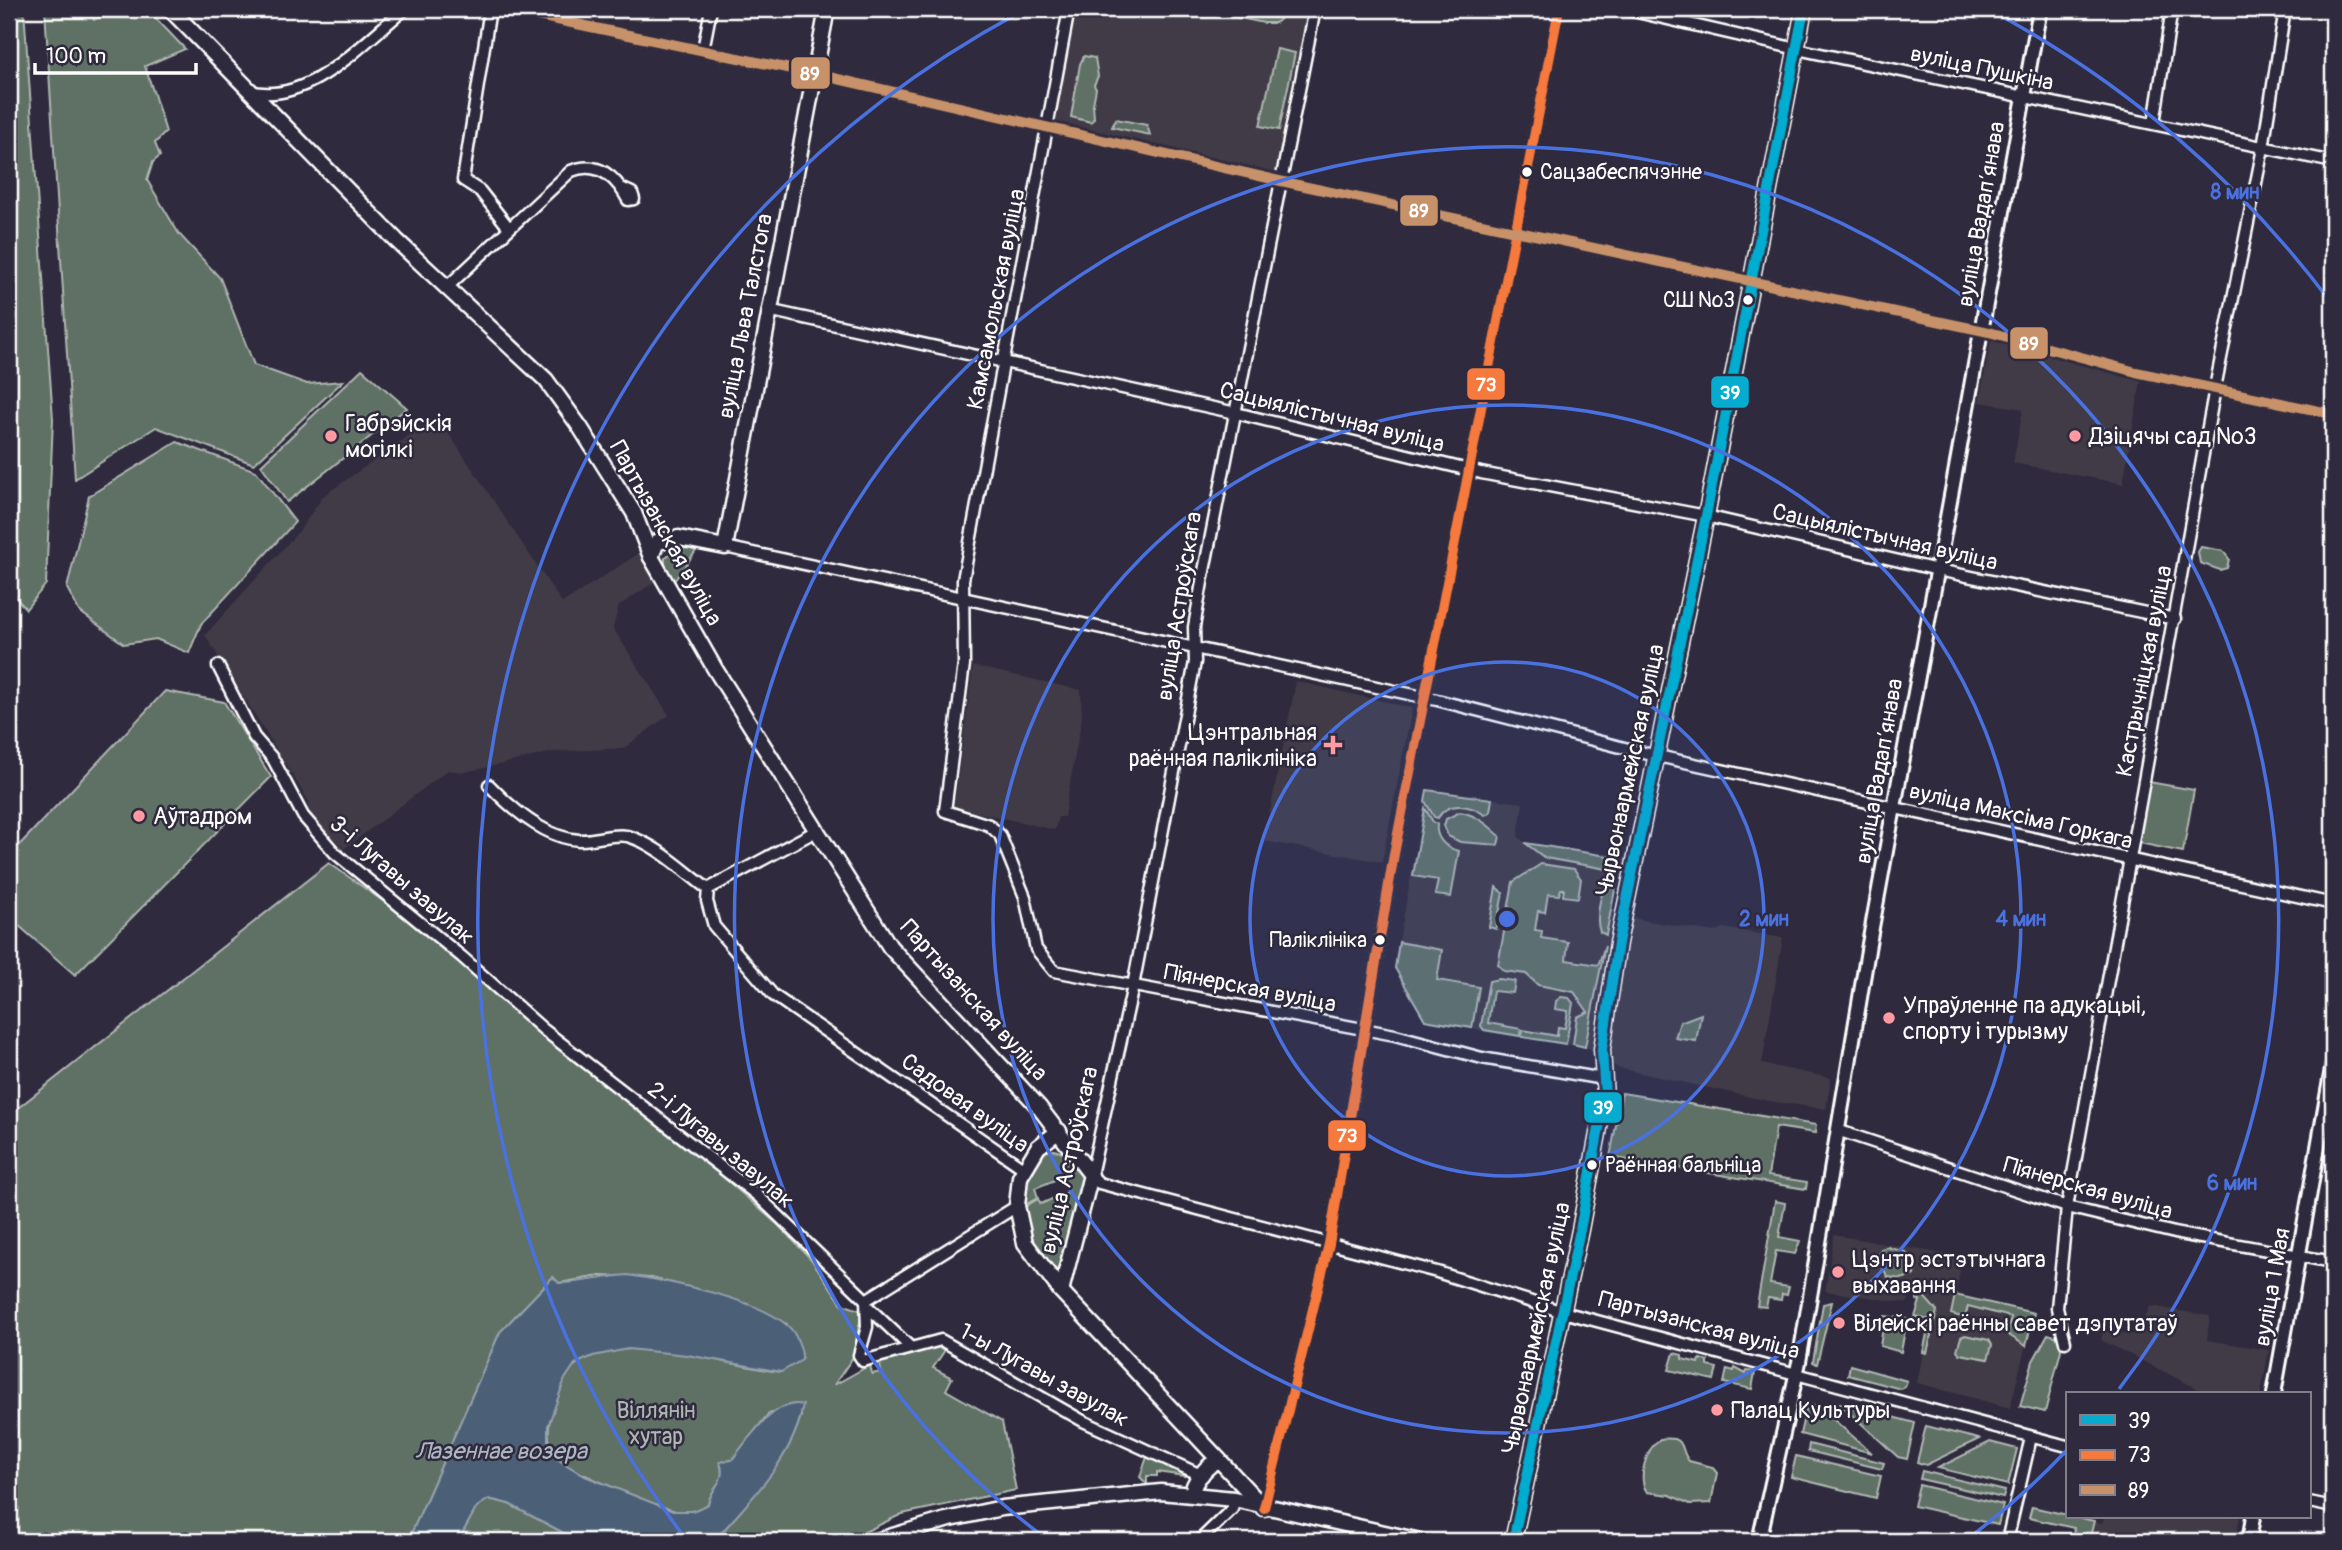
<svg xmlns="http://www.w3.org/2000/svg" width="2342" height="1550" viewBox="0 0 2342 1550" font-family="Pangolin,sans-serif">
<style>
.built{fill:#413a46}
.green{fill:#5f6f65;stroke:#afb7b2;stroke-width:2}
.water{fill:#4c6177;stroke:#94a0ad;stroke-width:2}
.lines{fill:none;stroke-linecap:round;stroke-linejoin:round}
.minor-casing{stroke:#fff;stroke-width:15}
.tertiary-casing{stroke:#fff;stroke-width:18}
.secondary-casing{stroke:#fff;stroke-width:19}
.minor{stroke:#2f2a3d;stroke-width:10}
.tertiary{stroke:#2f2a3d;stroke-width:12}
.secondary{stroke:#2f2a3d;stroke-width:14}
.bus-1-casing{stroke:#2f2a3d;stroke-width:16}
.bus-2-casing{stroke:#2f2a3d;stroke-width:16}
.bus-3-casing{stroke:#2f2a3d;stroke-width:16}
.bus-1{stroke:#06acd0;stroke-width:10}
.bus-2{stroke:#f6793e;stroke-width:10}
.bus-3{stroke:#c7916a;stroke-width:10}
.ring{fill:none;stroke:#4a71e0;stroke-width:3.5}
.bus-dot{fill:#fff;stroke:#2f2a3d;stroke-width:2.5}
.poi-dot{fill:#ff9aa2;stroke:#2f2a3d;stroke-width:2.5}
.labels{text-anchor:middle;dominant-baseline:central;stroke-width:5;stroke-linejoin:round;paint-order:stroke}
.bus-label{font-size:21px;fill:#fff;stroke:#2f2a3d;text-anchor:start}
.street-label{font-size:23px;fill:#fff;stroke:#2f2a3d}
.poi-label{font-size:23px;fill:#fff;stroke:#2f2a3d;text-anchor:start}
.park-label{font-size:23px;fill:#afb7b2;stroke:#2f2a3d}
.water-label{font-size:24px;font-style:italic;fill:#aeb8c2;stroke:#2f2a3d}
.centre{fill:#4a71e0;stroke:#2f2a3d;stroke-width:3.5}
.ring-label{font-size:21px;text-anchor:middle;font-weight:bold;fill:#4a71e0;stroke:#2f2a3d;stroke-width:5;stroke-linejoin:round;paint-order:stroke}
.line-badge{stroke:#2f2a3d;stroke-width:2.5}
.badge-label{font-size:19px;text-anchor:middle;font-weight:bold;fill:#fff}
</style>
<rect width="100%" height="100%" fill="#2f2a3d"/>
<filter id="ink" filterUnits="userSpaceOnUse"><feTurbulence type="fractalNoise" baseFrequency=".0143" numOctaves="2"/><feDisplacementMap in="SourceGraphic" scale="14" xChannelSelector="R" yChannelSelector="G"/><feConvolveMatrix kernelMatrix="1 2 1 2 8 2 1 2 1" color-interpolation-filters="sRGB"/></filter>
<g filter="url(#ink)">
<g class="built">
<polygon points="579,9 644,9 641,22"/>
<polygon points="1074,9 1311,9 1277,175 1054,123"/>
<polygon points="1991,340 2142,375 2123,484 2013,463 2023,409 1979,402"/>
<polygon points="437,416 562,603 641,552 651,549 665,575 619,606 613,628 669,715 624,748 553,752 485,768 464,772 448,770 344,849 307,814 309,802 205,635 299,531 323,496"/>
<polygon points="973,666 1081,690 1082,717 1064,817 1058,817 1055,830 954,807"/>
<polygon points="1296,681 1412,708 1382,862 1264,841"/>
<polygon points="1427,790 1523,803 1518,836 1524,842 1622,858 1612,910 1642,920 1714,932 1723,928 1783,938 1762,1064 1831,1078 1826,1109 1768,1101 1618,1068 1588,1048 1425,1021 1394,968"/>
<polygon points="1834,1235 1962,1257 1956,1295 2034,1313 2010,1408 1917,1383 1923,1352 1927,1353 1937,1312 1918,1290 1911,1289 1908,1303 1825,1291"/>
<polygon points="2150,1306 2210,1316 2207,1340 2269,1350 2261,1394 2208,1394 2101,1340 2103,1330 2138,1335"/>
<polygon points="2104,1517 2240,1517 2235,1541 2089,1541 2094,1522 2102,1523"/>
</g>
<g class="green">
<polygon points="9,9 24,9 53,419 46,584 26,609 9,590"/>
<polygon points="45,9 86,9 94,20 111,9 147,9 185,49 145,66 166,132 155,143 160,156 153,162 147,180 179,234 220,278 254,365 307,384 343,381 254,464 156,427 75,479"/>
<polygon points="1196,9 1291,9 1275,23 1264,23"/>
<polygon points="1277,49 1295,53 1279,130 1260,126"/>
<polygon points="1084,56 1095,58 1098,76 1094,85 1096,89 1093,104 1094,118 1091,122 1071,117 1080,64"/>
<polygon points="1116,119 1147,125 1150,135 1112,127"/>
<polygon points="362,369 407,408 287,502 261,465"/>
<polygon points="177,442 256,471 295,522 201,624 189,653 156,639 124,644 79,611 67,588 89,496"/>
<polygon points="2201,547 2223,551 2229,559 2227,568 2220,570 2200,563 2198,552"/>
<polygon points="688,548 696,551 674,581 665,566 665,558 675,549"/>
<polygon points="165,691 224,702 271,777 75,975 9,917 9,856"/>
<polygon points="2149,782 2194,790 2183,852 2139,843"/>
<path d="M1427,790L1492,799L1490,812L1485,815C1471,805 1448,800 1438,818L1434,817L1425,801Z"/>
<path d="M1425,808L1433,822L1437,824C1435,838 1445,848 1459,851L1451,897L1435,895L1438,880L1413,876Z"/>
<path d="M1460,812C1477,815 1488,825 1500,836L1498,845L1460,842L1448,836L1444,826L1446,819Z"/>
<polygon points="1525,843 1621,858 1618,871 1545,858"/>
<path d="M329,863L404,916L472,970L535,1029L698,1155L777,1224L811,1259L842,1304L862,1311L853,1357L834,1385L870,1365L872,1374L881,1372L880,1363L938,1347L945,1350L933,1368L952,1378L946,1390L1002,1422L1016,1490L902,1514L846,1541H714C747,1503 786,1465 801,1416L769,1413L732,1460L720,1462C727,1485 713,1483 708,1504C700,1509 693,1512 683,1512C668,1512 568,1470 557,1459C537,1439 557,1376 578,1363C592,1354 613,1350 629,1349C680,1347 731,1366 781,1372L787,1324L729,1298L652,1278L600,1276L559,1283L553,1277L500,1332L408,1541H9V1115Z"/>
<polygon points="1541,864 1574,869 1581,879 1578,898 1563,896 1564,889 1561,889 1559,895 1548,894 1545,912 1538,911 1535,930 1542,931 1541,938 1568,942 1566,960 1598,965 1605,946 1585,1047 1573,1044 1577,1017 1588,1012 1574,992 1538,985 1526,974 1504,971 1498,965 1513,882"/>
<path d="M1611,880H1617L1606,935L1600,932C1595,919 1600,887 1611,880Z"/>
<polygon points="1496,887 1503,893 1496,929 1489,927"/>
<polygon points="1399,942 1442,950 1437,980 1479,987 1472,1028 1425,1020 1395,968"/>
<polygon points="1499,979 1515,981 1513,993 1493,991 1488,1023 1521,1029 1520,1036 1484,1030 1481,1026 1489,981"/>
<polygon points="1561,997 1569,998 1573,1003 1566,1044 1522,1037 1523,1030 1557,1036 1558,1027 1565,1028 1568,1011 1555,1009 1556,1001"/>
<polygon points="1701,1014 1696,1041 1675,1038 1680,1022"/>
<polygon points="1622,1093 1816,1125 1815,1133 1776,1127 1768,1176 1807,1182 1806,1189 1610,1157"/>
<path d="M1055,1150L1063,1153L1084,1174L1061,1282L1032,1246L1021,1209L1038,1199L1041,1204L1068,1192L1062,1177L1035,1188L1038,1198L1021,1207C1024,1186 1027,1151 1055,1150Z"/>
<polygon points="1775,1201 1785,1203 1779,1237 1800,1241 1795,1254 1776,1251 1770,1284 1789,1287 1787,1295 1782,1294 1781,1300 1768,1298 1766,1307 1757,1306"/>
<polygon points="1887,1247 1906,1252 1916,1267 1915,1275 1901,1279 1888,1277 1877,1258 1881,1249"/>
<polygon points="1918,1290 1937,1311 1927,1353 1923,1352 1930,1320 1915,1317 1920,1301 1917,1300"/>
<polygon points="1955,1295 2034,1313 2026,1346 2007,1334 2011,1317 1968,1306 1965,1318 1951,1314"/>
<polygon points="1832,1302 1817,1364 1813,1362 1823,1304"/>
<polygon points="1885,1316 1907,1319 1901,1352 1880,1346"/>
<polygon points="2048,1334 2058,1337 2061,1350 2045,1412 2020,1406 2033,1361"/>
<polygon points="1965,1335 1989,1340 1992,1345 1988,1359 1960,1354 1957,1350 1961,1337"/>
<polygon points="1674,1353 1682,1355 1682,1359 1699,1363 1700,1359 1708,1361 1708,1366 1717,1368 1714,1380 1669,1370"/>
<polygon points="1850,1365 1907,1381 1905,1387 1901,1389 1848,1375"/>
<polygon points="1735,1368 1746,1374 1747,1371 1755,1372 1752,1389 1724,1383 1727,1369 1734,1371"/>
<polygon points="1839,1403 1915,1423 1907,1459 1898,1457"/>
<polygon points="1807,1404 1820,1408 1872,1453 1800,1434"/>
<polygon points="1926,1426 1979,1439 1926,1465 1917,1462"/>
<path d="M1660,1439C1689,1436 1678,1448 1689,1461L1712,1467L1717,1473L1711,1503L1690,1504L1670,1495L1647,1492C1637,1478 1646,1449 1660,1439Z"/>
<polygon points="1990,1442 2017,1449 2008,1485 1938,1468"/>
<polygon points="1809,1444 1884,1463 1882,1469 1808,1451"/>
<polygon points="1796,1456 1881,1476 1876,1498 1791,1477"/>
<polygon points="1147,1457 1183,1470 1184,1476 1157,1472 1157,1476 1147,1476 1147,1484 1140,1477"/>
<polygon points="1922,1471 2005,1491 2003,1498 1920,1479"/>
<polygon points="1919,1485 2003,1505 1998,1525 1914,1506"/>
<polygon points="489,1499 509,1504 579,1541 458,1541 477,1506"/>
<polygon points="2032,1507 2094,1521 2089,1541 2072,1541 2074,1528 2029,1518"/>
</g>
<path class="water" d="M628,1275C668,1281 759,1299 788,1326C796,1333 803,1350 802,1360L781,1372L687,1355L628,1349L593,1356L575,1364L565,1379L548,1426V1444L557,1459L585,1476L673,1511H693L708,1504C712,1486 727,1481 720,1462L732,1460C747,1440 775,1397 803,1405C794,1459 749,1501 714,1541H579L509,1504L489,1499L477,1507L458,1541H408L500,1332L553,1277L559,1283C582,1283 605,1276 628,1275Z"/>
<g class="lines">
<defs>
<g id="minor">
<polyline points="490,9 463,180 480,191 509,228"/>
<polyline points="505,9 829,77 1280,181 1989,332 2136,372 2333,414"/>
<polyline points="1069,9 963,580 964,664 945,811 989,825 1000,835 1025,897 1036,949 1054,971 1395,1035 1482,1058 1603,1079"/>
<polyline points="1315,9 1204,571 1194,627 1195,662 1133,986 1091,1175 1099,1183 1437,1272 1563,1312 2067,1446"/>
<polyline points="1624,9 1797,49 2333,162"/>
<polyline points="703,50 711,9"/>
<path d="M250,91C309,106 363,42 405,9"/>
<polyline points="2154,123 2172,9"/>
<path d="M446,288L571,171C598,160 616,177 628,200L634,199L632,193L621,188"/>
<polyline points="768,310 1236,413 1481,473 1706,516 1938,570 2175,619"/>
<polyline points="725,547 1437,700 1644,753 2333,904"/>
<polyline points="218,666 254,737 273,759 303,816 335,853 462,957 544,1030 757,1195 866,1300"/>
<path d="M489,785C511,808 544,838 579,840C595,841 611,833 627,836C655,843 685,872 708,889"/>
<polyline points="818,830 708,889 707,901 714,926 773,995 1023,1168"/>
<polyline points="1837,1130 2067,1207 2179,1234 2333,1262"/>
<polyline points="866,1300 867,1327 859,1355 863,1361 941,1340 1083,1421 1203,1476"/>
<polyline points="866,1300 1017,1206"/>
<polyline points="867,1306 910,1347"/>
<polyline points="2065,1342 2057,1308 2067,1207 2215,388 2263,148 2285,9"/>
<polyline points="2309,1502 2333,1507"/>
<polyline points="1264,1508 1329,1244 1394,854 1559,9"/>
<polyline points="1199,1541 1232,1509 1234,1499"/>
<polyline points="2007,1541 2031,1437"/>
</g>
<g id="tertiary">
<polyline points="2274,1394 2333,1063"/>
<polyline points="1759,1541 1799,1362 1869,944 2040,9"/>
<polyline points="2249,1541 2253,1517"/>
</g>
<g id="secondary">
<polyline points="170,9 396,240 546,380 580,427 634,513 651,557 715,669 890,947 1039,1107 1091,1175 1061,1291"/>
<polyline points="651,557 657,542 679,538 725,547 827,9"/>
<polyline points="1059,1131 1038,1147 1020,1177 1017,1206 1025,1243 1061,1291 1264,1508"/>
<path d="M1192,1494C1193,1481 1207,1465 1219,1460"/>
<polyline points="876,1541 946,1520 1002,1508 1161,1492 1234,1499 1420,1541"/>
<polyline points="1513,1541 1580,1230 1605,1096 1602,1049 1618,943 1706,516 1804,9"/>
</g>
</defs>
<use href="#minor" class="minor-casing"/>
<use href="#tertiary" class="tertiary-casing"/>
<use href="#secondary" class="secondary-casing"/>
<use href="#minor" class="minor"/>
<use href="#tertiary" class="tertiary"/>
<use href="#secondary" class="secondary"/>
<defs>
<polyline id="bus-1" points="1513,1541 1580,1230 1605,1096 1602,1049 1618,943 1706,516 1804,9"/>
<polyline id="bus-2" points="1264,1508 1329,1244 1394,854 1559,9"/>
<polyline id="bus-3" points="505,9 829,77 1280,181 1989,332 2136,372 2333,414"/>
</defs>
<use href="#bus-1" class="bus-1-casing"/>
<use href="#bus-2" class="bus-2-casing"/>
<use href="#bus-3" class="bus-3-casing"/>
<use href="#bus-1" class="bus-1"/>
<use href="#bus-2" class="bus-2"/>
<use href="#bus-3" class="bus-3"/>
</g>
</g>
<circle cx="1507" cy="919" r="257" fill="#4a71e0" fill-opacity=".12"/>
<g class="ring">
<circle cx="1507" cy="919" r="257"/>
<circle cx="1507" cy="919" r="514"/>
<path d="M2067 1450A772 772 0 0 1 1966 1540M1048 1540A772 772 0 1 1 2119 1389"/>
<path d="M685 1538A1029 1029 0 0 1 1024 10M1990 10A1029 1029 0 0 1 2329 300"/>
</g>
<g class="bus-dot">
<circle cx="1527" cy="172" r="6"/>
<circle cx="1748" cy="300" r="6"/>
<circle cx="1380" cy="940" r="6"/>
<circle cx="1592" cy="1165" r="6"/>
</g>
<g class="poi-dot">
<circle cx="331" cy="436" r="7"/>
<circle cx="2075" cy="436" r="7"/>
<path d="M1329.5 734.5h7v7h7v7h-7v7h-7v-7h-7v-7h7z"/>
<circle cx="139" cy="816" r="7"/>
<circle cx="1889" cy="1018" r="7"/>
<circle cx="1838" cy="1272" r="7"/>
<circle cx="1839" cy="1323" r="7"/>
<circle cx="1717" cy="1410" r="7"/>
</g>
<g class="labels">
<g class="bus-label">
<text x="1540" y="172">Сацзабеспячэнне</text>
<text x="1735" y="300" text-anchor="end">СШ №3</text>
<text x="1367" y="940" text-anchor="end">Паліклініка</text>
<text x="1605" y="1165">Раённая бальніца</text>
</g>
<g class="street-label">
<text transform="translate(1982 68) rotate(12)">вуліца Пушкіна</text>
<text transform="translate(1981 214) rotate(-80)">вуліца Вадапʼянава</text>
<text transform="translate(996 299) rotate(-79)">Камсамольская вуліца</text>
<text transform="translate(745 316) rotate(-79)">вуліца Льва Талстога</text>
<text transform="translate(1332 417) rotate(14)">Сацыялістычная вуліца</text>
<text transform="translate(666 533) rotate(61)">Партызанская вуліца</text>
<text transform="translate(1885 537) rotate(13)">Сацыялістычная вуліца</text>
<text transform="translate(1179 606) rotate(-81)">вуліца Астроўскага</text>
<text transform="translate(2144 671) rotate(-79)">Кастрычніцкая вуліца</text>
<text transform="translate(1630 770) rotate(-78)">Чырвонаармейская вуліца</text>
<text transform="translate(1879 771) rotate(-80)">вуліца Вадапʼянава</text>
<text transform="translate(2021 816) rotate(13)">вуліца Максіма Горкага</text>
<text transform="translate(402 880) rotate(41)">3-і Лугавы завулак</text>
<text transform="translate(1250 988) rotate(11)">Піянерская вуліца</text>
<text transform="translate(974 1000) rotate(48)">Партызанская вуліца</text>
<text transform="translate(965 1103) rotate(36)">Садовая вуліца</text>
<text transform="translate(721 1145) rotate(40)">2-і Лугавы завулак</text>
<text transform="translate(1069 1160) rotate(-77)">вуліца Астроўскага</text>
<text transform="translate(2088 1188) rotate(16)">Піянерская вуліца</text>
<text transform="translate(2272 1287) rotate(-80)">вуліца 1 Мая</text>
<text transform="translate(1699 1325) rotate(15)">Партызанская вуліца</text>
<text transform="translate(1536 1328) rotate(-78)">Чырвонаармейская вуліца</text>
<text transform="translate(1044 1375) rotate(29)">1-ы Лугавы завулак</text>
</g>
<g class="poi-label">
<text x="345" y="423">Габрэйскія<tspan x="345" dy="26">могілкі</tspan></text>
<text x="2089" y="436">Дзіцячы сад №3</text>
<text x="1317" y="732" text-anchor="end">Цэнтральная<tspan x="1317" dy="26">раённая паліклініка</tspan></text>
<text x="153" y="816">Аўтадром</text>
<text x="1903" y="1005">Упраўленне па адукацыі,<tspan x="1903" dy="26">спорту і турызму</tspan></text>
<text x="1852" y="1259">Цэнтр эстэтычнага<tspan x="1852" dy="26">выхавання</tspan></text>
<text x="1853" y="1323">Вілейскі раённы савет дэпутатаў</text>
<text x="1731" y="1410">Палац Культуры</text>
</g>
<g class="park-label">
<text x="656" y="1410">Віллянін<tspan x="656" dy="26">хутар</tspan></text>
</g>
<g class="water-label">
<text x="501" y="1451">Лазеннае возера</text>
</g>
</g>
<circle cx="1507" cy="919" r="10" class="centre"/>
<g class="ring-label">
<text x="2235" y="199">8 мин</text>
<text x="1764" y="926">2 мин</text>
<text x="2021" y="926">4 мин</text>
<text x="2232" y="1190">6 мин</text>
</g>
<g class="line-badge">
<rect x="790" y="56" width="41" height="34" rx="7" fill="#c7916a"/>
<rect x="1399" y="194" width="40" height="33" rx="7" fill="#c7916a"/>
<rect x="2009" y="326" width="40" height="34" rx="7" fill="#c7916a"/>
<rect x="1466" y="367" width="40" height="34" rx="7" fill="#f6793e"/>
<rect x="1710" y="375" width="40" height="34" rx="7" fill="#06acd0"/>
<rect x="1583" y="1091" width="40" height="33" rx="7" fill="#06acd0"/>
<rect x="1327" y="1119" width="40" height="33" rx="7" fill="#f6793e"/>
</g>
<g class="badge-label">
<text x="810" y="80">89</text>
<text x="1419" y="217">89</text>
<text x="2029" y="350">89</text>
<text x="1486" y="391">73</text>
<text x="1730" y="399">39</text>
<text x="1603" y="1114">39</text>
<text x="1347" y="1142">73</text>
</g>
<rect width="2342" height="1550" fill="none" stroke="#2f2a3d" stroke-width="35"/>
<rect x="18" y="18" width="2307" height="1515" fill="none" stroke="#fff" stroke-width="2.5" filter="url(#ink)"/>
<rect x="2066" y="1392" width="245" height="126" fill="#2f2a3d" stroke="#827f8b" stroke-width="2"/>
<rect x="2080" y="1415" width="35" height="10" fill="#06acd0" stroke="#827f8b" stroke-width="2"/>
<text x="2128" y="1428" font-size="21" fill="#ffffff">39</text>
<rect x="2080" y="1450" width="35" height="10" fill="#f6793e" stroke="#827f8b" stroke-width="2"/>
<text x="2128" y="1462" font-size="21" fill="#ffffff">73</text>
<rect x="2080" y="1485" width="35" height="10" fill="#c7916a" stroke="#827f8b" stroke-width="2"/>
<text x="2128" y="1498" font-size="21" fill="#ffffff">89</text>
<path d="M35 63v10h161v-10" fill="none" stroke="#ffffff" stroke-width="3.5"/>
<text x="46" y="63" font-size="21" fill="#ffffff" stroke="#2f2a3d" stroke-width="5" paint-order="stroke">100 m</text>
</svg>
